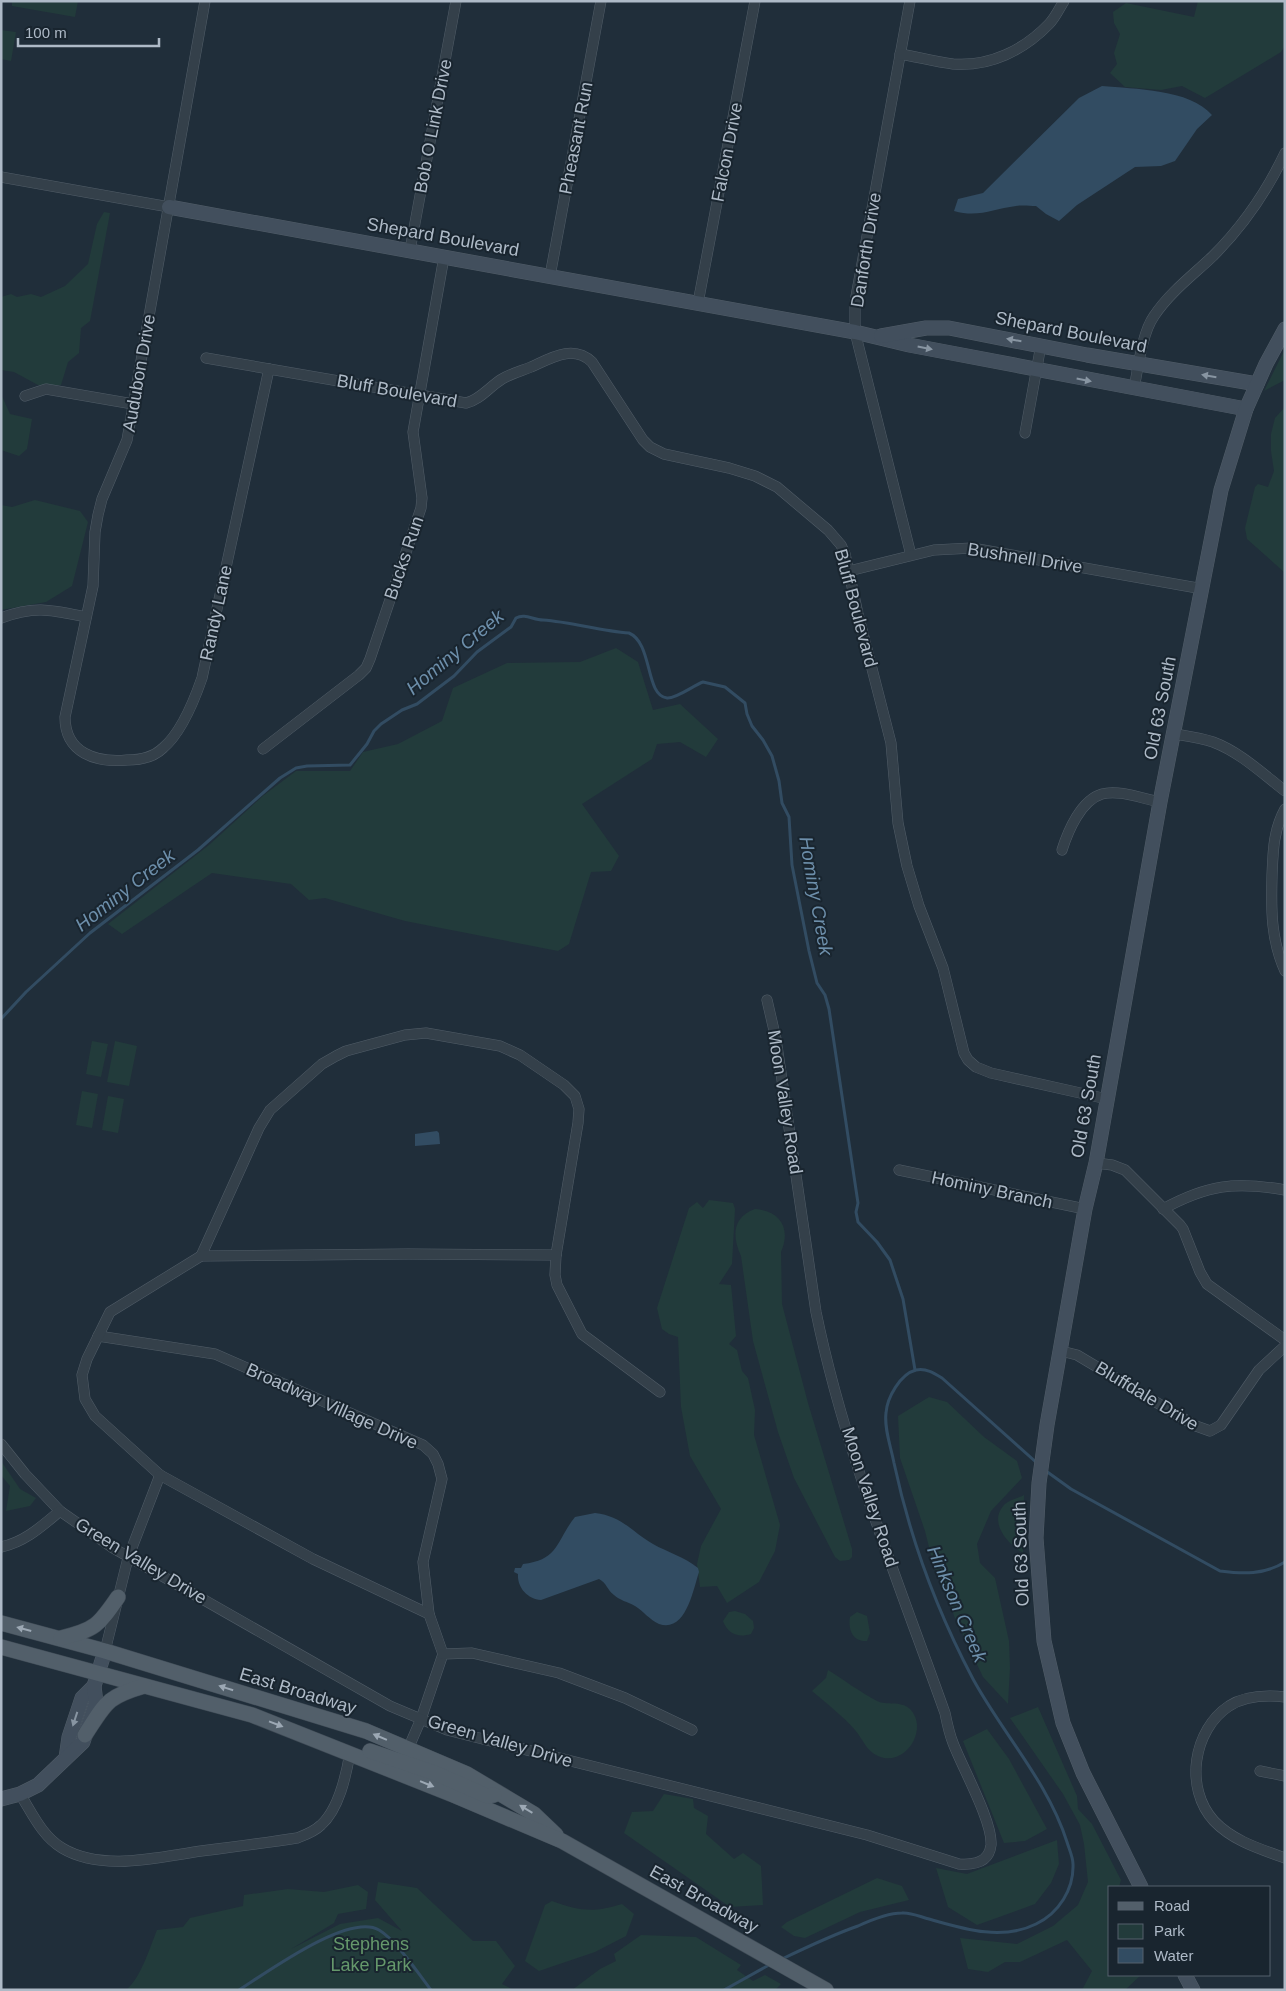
<svg xmlns="http://www.w3.org/2000/svg" width="1286" height="1991" viewBox="0 0 1286 1991" font-family="Helvetica,sans-serif">
<style>
.green{fill:#223b3b}
.water{fill:#324c62}
.lines{fill:none;stroke-linecap:round;stroke-linejoin:round}
.stream{stroke:#324c62;stroke-width:3}
.street-casing{stroke:#515d68;stroke-width:11}
.secondary-casing{stroke:#515d68;stroke-width:15}
.primary-casing{stroke:#3d4954;stroke-width:16}
.street{stroke:#34404a;stroke-width:10}
.secondary{stroke:#424f5d;stroke-width:14}
.primary{stroke:#525f6a;stroke-width:15}
.oneway{fill:#8895a2}
.oneway2{fill:#9ca8b4}
.labels{text-anchor:middle;dominant-baseline:central;stroke-width:4;stroke-linejoin:round;paint-order:stroke}
.street-label{font-size:18px;fill:#aebac7;stroke:#19252f}
.park-label{font-size:18px;fill:#65986b;stroke:#19252f}
.water-label{font-size:19px;font-style:italic;fill:#6d8fab;stroke:#19252f}
</style>
<rect width="100%" height="100%" fill="#202e3a"/>
<g class="green">
<polygon points="12,1 78,1 75,17 12,6"/>
<polygon points="1198,1 1285,1 1285,46 1281,52 1205,98 1182,86 1161,90 1125,87 1110,73 1117,64 1114,53 1120,34 1114,23 1113,12 1126,3 1194,17"/>
<polygon points="1,30 16,32 11,61 1,59"/>
<polygon points="104,212 110,213 90,321 81,328 79,353 68,362 61,385 38,385 14,372 1,370 1,297 11,294 17,297 31,294 41,297 65,286 88,264 97,224"/>
<polygon points="1285,349 1285,380 1264,391"/>
<polygon points="1,394 10,414 32,419 27,449 19,456 1,450"/>
<polygon points="1285,407 1285,573 1247,539 1245,528 1255,487 1258,484 1268,487 1274,471 1271,451 1271,434 1275,418"/>
<polygon points="35,500 80,511 88,522 72,586 46,602 1,610 1,505 12,507"/>
<polygon points="616,648 638,662 653,710 680,704 718,739 706,757 680,742 657,744 652,759 582,804 619,856 611,871 591,872 569,944 558,951 405,921 325,898 309,900 291,884 212,873 122,934 108,924 209,845 264,795 296,771 350,771 363,752 398,744 442,721 453,688 507,663 580,662"/>
<polygon points="92,1041 108,1044 101,1077 86,1074"/>
<polygon points="115,1041 137,1046 129,1086 107,1082"/>
<polygon points="82,1091 98,1094 92,1128 76,1125"/>
<polygon points="108,1096 124,1099 118,1133 102,1130"/>
<polygon points="709,1200 733,1203 735,1209 732,1264 719,1284 731,1285 736,1336 729,1344 737,1350 742,1371 748,1378 755,1410 754,1435 780,1525 775,1551 759,1582 727,1603 717,1586 700,1587 697,1564 701,1546 721,1509 690,1456 681,1407 678,1337 669,1334 662,1329 657,1308 689,1208 697,1202 703,1208"/>
<path d="M755,1209C781,1211 791,1229 781,1252L782,1304L808,1403L852,1549V1557L849,1560L840,1561L835,1557L794,1478L778,1432L753,1341L741,1256C732,1237 732,1217 755,1209Z"/>
<polygon points="929,1397 947,1402 984,1437 1017,1461 1022,1478 991,1511 977,1544 980,1563 995,1578 1009,1641 1010,1668 1008,1704 983,1677 954,1616 945,1584 936,1575 925,1531 900,1458 898,1416"/>
<polygon points="1,1461 20,1489 36,1498 30,1506 6,1511 10,1486 1,1475"/>
<path d="M1024,1495L1023,1553C1008,1544 987,1522 1005,1504C1009,1500 1019,1498 1024,1495Z"/>
<path d="M735,1611L745,1614L753,1621L754,1628L751,1634C738,1638 728,1634 723,1621L729,1612Z"/>
<path d="M857,1612L867,1616L870,1633L867,1641C852,1642 848,1629 850,1617Z"/>
<path d="M828,1670C844,1680 860,1692 877,1701C887,1706 900,1700 910,1709C930,1730 904,1768 878,1756C866,1751 863,1739 855,1730C843,1716 827,1704 812,1691L826,1678Z"/>
<polygon points="1038,1707 1077,1796 1078,1809 1092,1824 1121,1880 1119,1887 1110,1887 1110,1975 1141,1975 1125,1990 1082,1990 1092,1971 1067,1940 1020,1962 1005,1962 988,1972 968,1969 960,1938 1017,1944 1053,1926 1078,1905 1088,1882 1084,1844 1080,1825 1063,1794 1010,1718"/>
<polygon points="987,1729 1009,1759 1047,1829 1025,1841 1004,1843 963,1741"/>
<polygon points="664,1794 693,1799 694,1808 708,1816 706,1834 734,1859 743,1853 761,1866 763,1905 730,1907 624,1833 632,1812 653,1811"/>
<polygon points="1057,1840 1059,1864 1051,1883 1035,1904 977,1925 948,1907 936,1868 967,1874"/>
<polygon points="877,1878 902,1886 909,1900 860,1912 805,1938 794,1936 781,1927 787,1922"/>
<path d="M378,1882L417,1888L473,1941H496L515,1966L502,1984L514,1990H126C141,1978 150,1947 157,1930L183,1927L190,1918L243,1906L244,1895L288,1889L324,1892L358,1885L368,1892L366,1909L338,1914L334,1923L291,1949L340,1924L378,1918L402,1931L375,1900Z"/>
<path d="M552,1901C579,1911 594,1913 622,1904L634,1914L626,1936L595,1952L539,1971L525,1961L545,1905Z"/>
<polygon points="641,1935 696,1937 741,1965 737,1970 753,1981 765,1975 781,1984 775,1990 572,1990 600,1969 616,1961 614,1954"/>
</g>
<g class="water">
<path d="M1102,86C1134,89 1190,89 1212,115L1197,129L1175,161L1161,166L1135,167L1077,205L1059,221L1046,214L1036,206C1030,206 1023,205 1016,206C993,209 978,218 954,211L958,199L983,193L1079,98Z"/>
<polygon points="437,1131 439,1133 440,1144 415,1146 415,1134"/>
<path d="M595,1513C622,1516 632,1532 653,1544C667,1552 685,1557 698,1568L699,1572C693,1590 686,1633 659,1624C650,1620 643,1611 635,1606C628,1602 619,1600 614,1595C607,1590 607,1583 599,1579L541,1600C527,1599 517,1587 518,1574L514,1572L515,1568H521L523,1564C559,1560 556,1541 575,1517Z"/>
</g>
<g class="lines">
<g class="stream">
<path d="M1,1019L26,992L90,933L198,850L280,778L296,768L307,766L350,765L367,744L374,731L381,724L402,710L417,704L454,676L477,652L511,627L516,618C525,613 533,620 543,620C572,622 600,631 629,633C653,643 645,696 667,698C676,699 694,685 703,682L725,687L745,703L747,714L752,726L763,740L772,756L779,781L782,803L789,817L792,865L809,951L817,983L825,995L829,1009L858,1203L856,1212L858,1222L877,1242L890,1260L903,1299L915,1370"/>
<path d="M1046,1471L1071,1489L1220,1571C1243,1574 1264,1575 1285,1562"/>
<path d="M782,1959C807,1947 832,1935 858,1926C871,1920 887,1913 902,1913C910,1912 921,1917 929,1919C964,1929 1002,1941 1036,1924C1059,1913 1074,1889 1073,1864C1073,1857 1069,1849 1067,1842C1048,1782 1003,1734 973,1679C937,1611 910,1538 894,1463C891,1447 884,1429 886,1413C887,1398 900,1374 916,1370C926,1368 934,1373 942,1378L1037,1463"/>
<path d="M239,1990C266,1973 349,1912 379,1930C395,1939 419,1974 431,1990"/>
<polyline points="724,1990 769,1965"/>
</g>
<defs>
<g id="street">
<path d="M205,1L127,440L102,499L98,515L95,532L93,586L65,717C65,753 96,763 127,760C139,760 154,757 163,748C181,733 194,701 202,678L269,369"/>
<polyline points="910,1 855,302 855,332 911,555"/>
<path d="M900,54C918,57 936,62 953,64C990,67 1024,50 1049,24C1055,18 1059,9 1064,1"/>
<polyline points="1,177 169,207"/>
<polyline points="410,250 456,1"/>
<polyline points="550,276 601,1"/>
<polyline points="698,303 755,1"/>
<path d="M206,358L466,403C480,400 489,387 502,379C510,374 521,371 531,367C551,358 573,344 592,362L643,440L650,447L664,454L729,468L755,476L777,487L828,530L841,545L845,554L858,614L891,743L898,823L907,866L919,906L943,968L964,1053L968,1060L976,1067L991,1073L1107,1099"/>
<path d="M1134,389C1138,368 1142,333 1154,316C1170,292 1193,275 1213,256C1243,226 1267,191 1285,153"/>
<polyline points="25,396 46,389 133,404"/>
<polyline points="1025,433 1041,345"/>
<polyline points="849,571 934,550 972,548 1203,589"/>
<path d="M1,618C35,605 52,610 86,617"/>
<path d="M1175,734C1187,736 1201,738 1213,742C1240,752 1263,774 1285,791"/>
<polyline points="263,749 359,675 366,668 370,659 421,508 422,498 413,432 444,257"/>
<path d="M1285,809C1273,831 1273,852 1272,876C1271,910 1271,940 1285,971"/>
<path d="M1062,850C1068,831 1081,800 1102,794C1119,789 1143,799 1160,802"/>
<polyline points="1096,1163 1112,1165 1125,1170 1180,1225 1183,1229 1200,1272 1207,1284 1285,1340"/>
<polyline points="899,1170 1085,1209"/>
<path d="M1163,1209C1207,1185 1235,1181 1285,1190"/>
<polyline points="201,1256 259,1128 270,1110 322,1064 336,1056 346,1051 405,1035 426,1033 500,1046 520,1055 564,1085 575,1096 579,1109 578,1123 556,1255"/>
<polyline points="98,1336 215,1354 423,1445 433,1454 438,1464 442,1479 423,1562 429,1614 443,1654 421,1719 408,1749"/>
<polyline points="1061,1351 1077,1355 1196,1426 1210,1431 1221,1425 1259,1370 1285,1346"/>
<path d="M1,1444L25,1474L60,1511L113,1548L390,1706L447,1730L867,1835L959,1864C973,1865 989,1863 991,1845C993,1822 962,1767 953,1743C949,1733 947,1723 945,1713C898,1581 844,1449 816,1312L776,1039L767,1000"/>
<path d="M1,1547C25,1542 42,1526 60,1511"/>
<polyline points="429,1614 313,1559 160,1475 95,1416 85,1399 82,1375 87,1359 110,1312 201,1256 408,1254 556,1255 555,1275 557,1285 582,1334 660,1392"/>
<polyline points="105,1651 128,1558 160,1475"/>
<polyline points="443,1654 472,1653 559,1673 625,1698 692,1730"/>
<path d="M1285,1697C1267,1695 1245,1696 1229,1706C1193,1730 1184,1788 1214,1821C1233,1841 1260,1849 1285,1858"/>
<polyline points="1260,1771 1285,1776"/>
<path d="M20,1794C32,1813 42,1836 62,1848C102,1872 159,1857 201,1851C233,1847 265,1843 297,1838C305,1835 314,1832 321,1825C339,1809 346,1776 350,1753"/>
</g>
<g id="secondary">
<polyline points="169,207 855,332 909,345 1246,409"/>
<polyline points="881,336 926,328 949,328 1087,355 1257,384"/>
<polyline points="66,1758 69,1737 82,1698 94,1686"/>
<polyline points="1,1799 20,1794 38,1785 83,1742 96,1703 94,1686 105,1651"/>
<polyline points="1141,1887 1083,1773 1063,1723 1044,1641 1036,1538 1039,1483 1047,1425 1085,1209 1096,1163 1160,802 1221,490 1246,409 1266,364 1285,329"/>
<polyline points="1185,1975 1193,1990"/>
</g>
<g id="primary">
<polyline points="1,1623 105,1651 366,1731 467,1774 534,1814 556,1835"/>
<path d="M61,1638C95,1630 99,1625 118,1597"/>
<polyline points="1,1647 252,1715 451,1794 562,1841 826,1990"/>
<path d="M85,1735C106,1703 106,1697 144,1686"/>
<polyline points="370,1751 435,1773 487,1796 494,1795"/>
</g>
</defs>
<use href="#street" class="street-casing"/>
<use href="#secondary" class="secondary-casing"/>
<use href="#primary" class="primary-casing"/>
<use href="#street" class="street"/>
<use href="#secondary" class="secondary"/>
<use href="#primary" class="primary"/>
</g>
<defs><path id="oneway-solid" d="M-6-.8H1V-3.2L6.5 0L1 3.2V.8H-6Z" transform="scale(1.25)"/></defs>
<g class="oneway">
<use href="#oneway-solid" transform="translate(1014 340) rotate(-170)"/>
<use href="#oneway-solid" transform="translate(925 348) rotate(11)"/>
<use href="#oneway-solid" transform="translate(1209 376) rotate(-170)"/>
<use href="#oneway-solid" transform="translate(1084 380) rotate(11)"/>
<use href="#oneway-solid" transform="translate(75 1719) rotate(108)"/>
</g>
<g class="oneway2">
<use href="#oneway-solid" transform="translate(24 1629) rotate(-165)"/>
<use href="#oneway-solid" transform="translate(226 1688) rotate(-163)"/>
<use href="#oneway-solid" transform="translate(276 1724) rotate(21)"/>
<use href="#oneway-solid" transform="translate(380 1737) rotate(-157)"/>
<use href="#oneway-solid" transform="translate(427 1784) rotate(22)"/>
<use href="#oneway-solid" transform="translate(526 1809) rotate(-149)"/>
</g>
<g class="labels">
<g class="street-label">
<text transform="translate(433 126) rotate(-79)">Bob O Link Drive</text>
<text transform="translate(576 138) rotate(-79)">Pheasant Run</text>
<text transform="translate(727 152) rotate(-79)">Falcon Drive</text>
<text transform="translate(443 237) rotate(10)">Shepard Boulevard</text>
<text transform="translate(866 250) rotate(-81)">Danforth Drive</text>
<text transform="translate(1071 332) rotate(11)">Shepard Boulevard</text>
<text transform="translate(139 373) rotate(-80)">Audubon Drive</text>
<text transform="translate(397 391) rotate(10)">Bluff Boulevard</text>
<text transform="translate(404 558) rotate(-71)">Bucks Run</text>
<text transform="translate(1025 558) rotate(9)">Bushnell Drive</text>
<text transform="translate(856 608) rotate(75)">Bluff Boulevard</text>
<text transform="translate(216 613) rotate(-78)">Randy Lane</text>
<text transform="translate(1160 708) rotate(-79)">Old 63 South</text>
<text transform="translate(785 1102) rotate(81)">Moon Valley Road</text>
<text transform="translate(1086 1106) rotate(-80)">Old 63 South</text>
<text transform="translate(992 1190) rotate(12)">Hominy Branch</text>
<text transform="translate(1147 1396) rotate(31)">Bluffdale Drive</text>
<text transform="translate(332 1406) rotate(24)">Broadway Village Drive</text>
<text transform="translate(870 1497) rotate(72)">Moon Valley Road</text>
<text transform="translate(1021 1554) rotate(-92)">Old 63 South</text>
<text transform="translate(141 1561) rotate(31)">Green Valley Drive</text>
<text transform="translate(298 1691) rotate(17)">East Broadway</text>
<text transform="translate(500 1741) rotate(16)">Green Valley Drive</text>
<text transform="translate(704 1899) rotate(29)">East Broadway</text>
</g>
<g class="park-label">
<text x="371" y="1944">Stephens<tspan x="371" dy="21">Lake Park</tspan></text>
</g>
<g class="water-label">
<text transform="translate(455 652) rotate(-40)">Hominy Creek</text>
<text transform="translate(125 890) rotate(-38)">Hominy Creek</text>
<text transform="translate(816 896) rotate(80)">Hominy Creek</text>
<text transform="translate(957 1604) rotate(67)">Hinkson Creek</text>
</g>
</g>
<rect width="1286" height="1991" fill="none" stroke="#aebac7" stroke-width="5"/>
<rect x="1108" y="1886" width="162" height="90" fill="#19252f" stroke="#55616c"/>
<rect x="1118" y="1902" width="25" height="8" fill="#525f6a" stroke="#55616c"/>
<text x="1154" y="1911" font-size="15" fill="#aebac7">Road</text>
<rect x="1118" y="1924" width="25" height="15" fill="#223b3b" stroke="#55616c"/>
<text x="1154" y="1936" font-size="15" fill="#aebac7">Park</text>
<rect x="1118" y="1948" width="25" height="15" fill="#324c62" stroke="#55616c"/>
<text x="1154" y="1961" font-size="15" fill="#aebac7">Water</text>
<path d="M18 38v8h141v-8" fill="none" stroke="#aebac7" stroke-width="2.5"/>
<text x="25" y="38" font-size="15" fill="#aebac7" stroke="#19252f" stroke-width="4" paint-order="stroke">100 m</text>
</svg>
